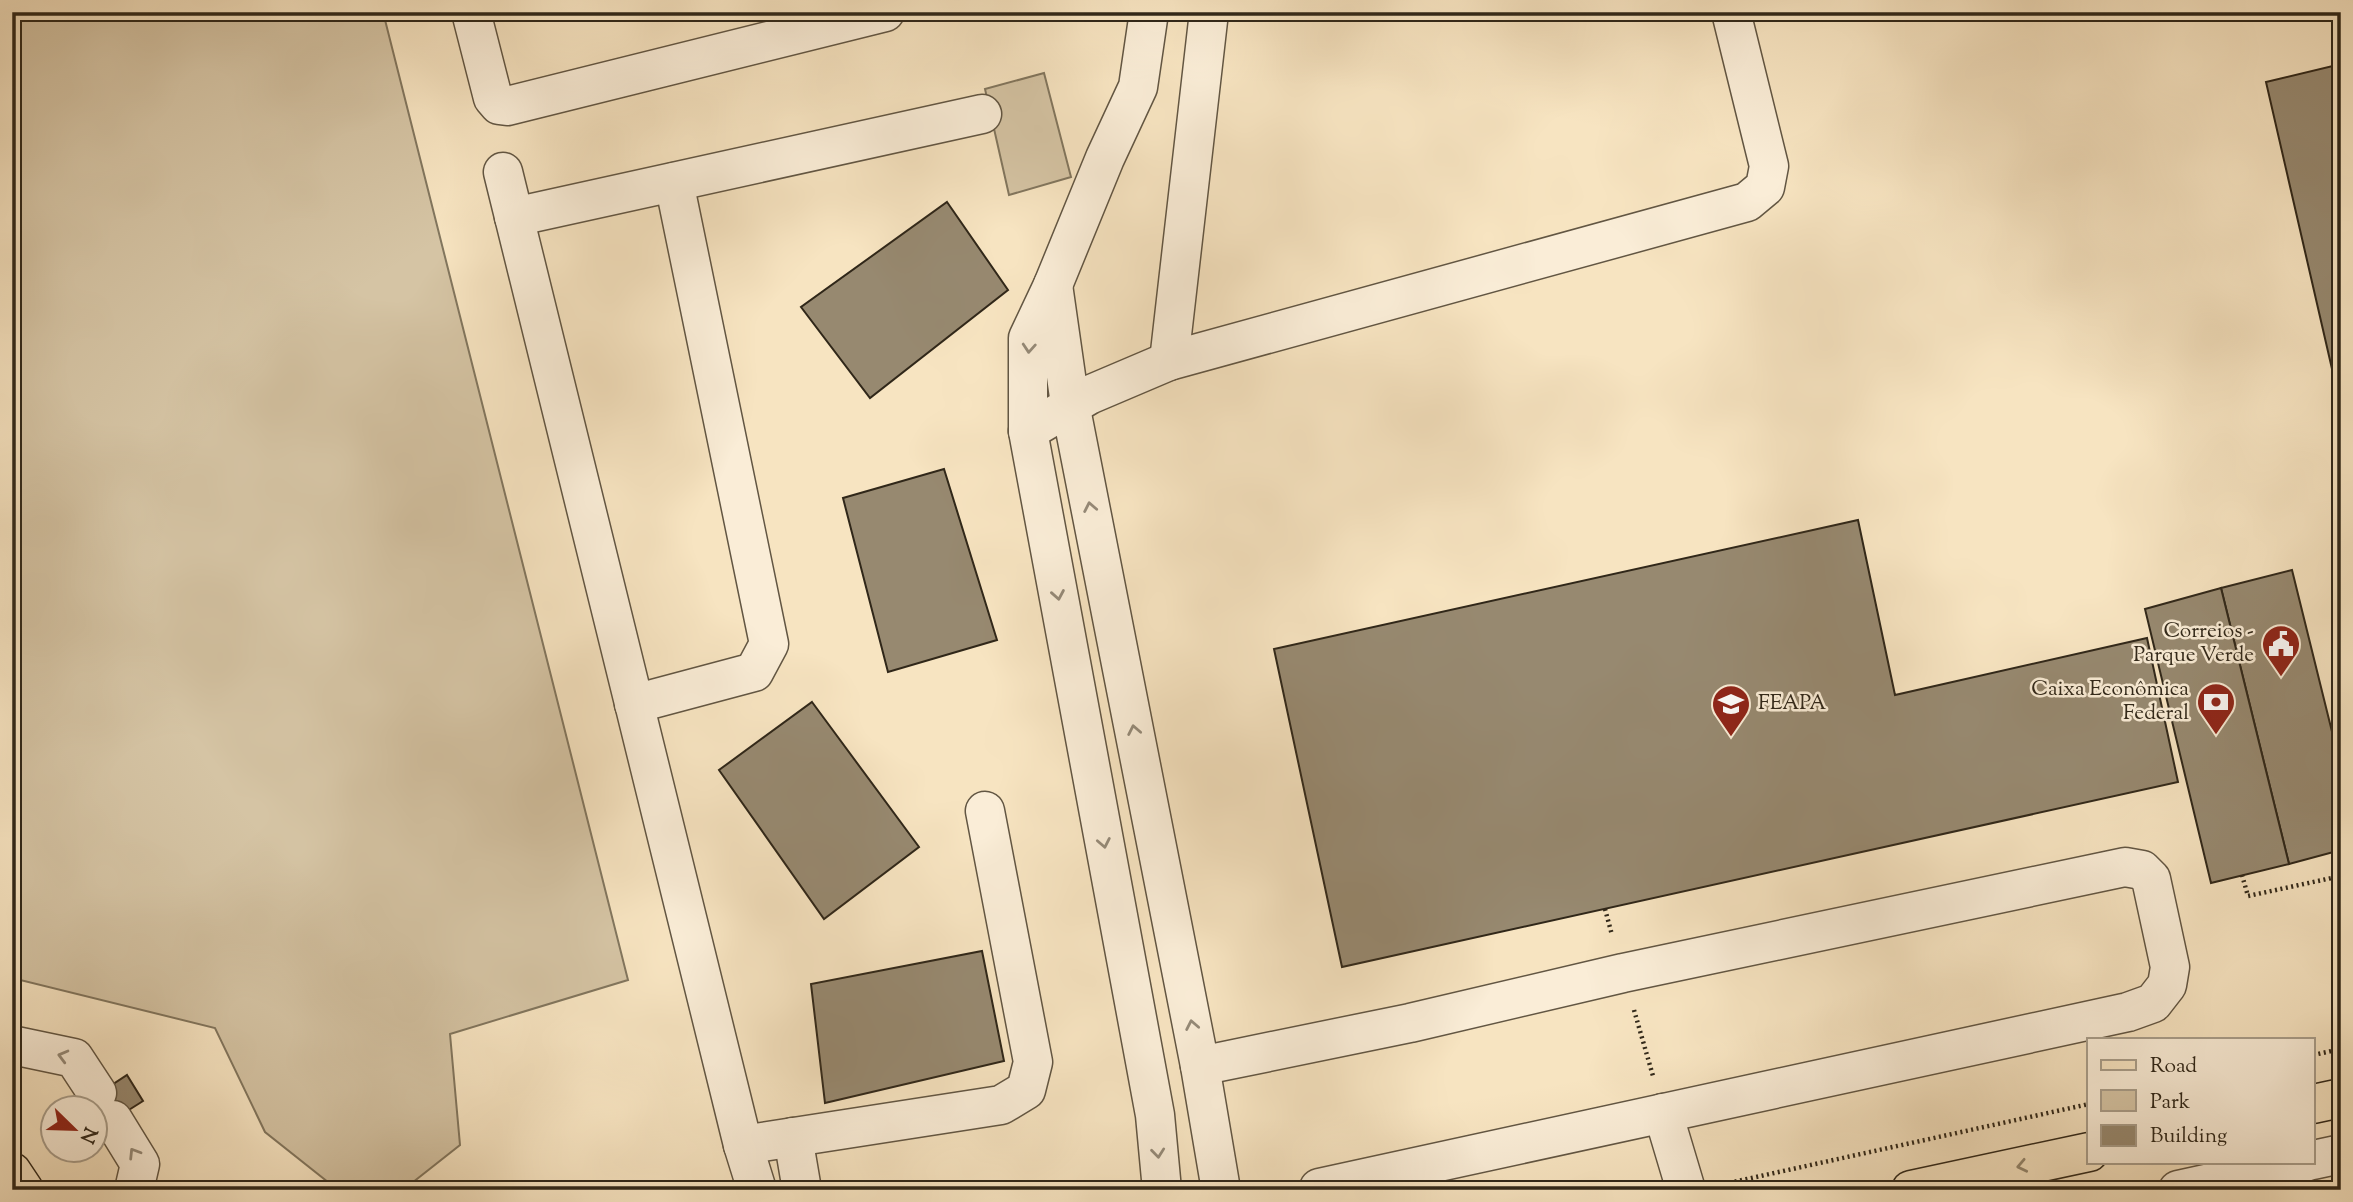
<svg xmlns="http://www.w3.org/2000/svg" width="2353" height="1202" viewBox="0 0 2353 1202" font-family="'Sorts Mill Goudy',serif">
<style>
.green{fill:#d5c4a4;stroke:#82765e;stroke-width:2}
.building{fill:#978970;stroke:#302719;stroke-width:2}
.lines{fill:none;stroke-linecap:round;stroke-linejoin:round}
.minor-casing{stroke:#625643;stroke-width:41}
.major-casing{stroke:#302719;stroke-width:41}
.path{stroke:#302719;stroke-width:4.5;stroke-dasharray:2 3.5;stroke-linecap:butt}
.minor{stroke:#faedd7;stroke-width:38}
.major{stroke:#f7e4c1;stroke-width:38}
.oneway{stroke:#958a78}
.oneway2{stroke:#94866d}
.labels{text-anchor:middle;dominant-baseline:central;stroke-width:5;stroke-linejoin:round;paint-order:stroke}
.poi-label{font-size:21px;fill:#302719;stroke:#faedd7;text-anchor:end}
</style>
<rect width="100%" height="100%" fill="#f7e4c1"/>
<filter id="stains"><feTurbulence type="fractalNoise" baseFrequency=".00286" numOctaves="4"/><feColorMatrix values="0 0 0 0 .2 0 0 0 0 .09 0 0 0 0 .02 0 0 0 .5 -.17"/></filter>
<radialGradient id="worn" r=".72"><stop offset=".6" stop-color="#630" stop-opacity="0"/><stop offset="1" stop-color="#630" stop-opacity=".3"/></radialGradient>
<g class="green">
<polygon points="12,12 383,12 628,980 450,1034 460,1145 403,1190 338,1190 265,1132 215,1028 12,978"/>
<polygon points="1044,73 1071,177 1009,195 985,89"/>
</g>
<g class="building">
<polygon points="2341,64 2341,408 2266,82"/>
<polygon points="947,202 1008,290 870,398 801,307"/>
<polygon points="944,469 997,640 888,672 843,498"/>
<polygon points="1858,520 1895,695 2147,638 2178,782 1342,967 1274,649"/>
<polygon points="2292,570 2341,768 2341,850 2289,864 2221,588"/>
<polygon points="2221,588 2289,864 2211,883 2145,609"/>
<polygon points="812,702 919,847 824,919 719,770"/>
<polygon points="982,951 1004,1061 825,1103 811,984"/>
<polygon points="127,1075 143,1101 94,1132 94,1108 77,1108"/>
</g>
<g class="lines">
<defs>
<g id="minor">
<polyline points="471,12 493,98 499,105 507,106 885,12"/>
<polyline points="1149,12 1138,87 1105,158 1053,285 1028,338 1028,431 1155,1115 1162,1190"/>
<polyline points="503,172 743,1145 757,1190"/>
<polyline points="514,217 982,114"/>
<polyline points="1053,285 1070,404 1200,1066 1221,1190"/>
<polyline points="1169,361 1209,12"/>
<polyline points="1028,431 1089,395 1169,361 1747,202 1765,187 1769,166 1731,12"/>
<polyline points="634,704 754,672 769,644 674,182"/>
<polyline points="12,1045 74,1058 97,1093"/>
<polyline points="1200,1066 1410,1023 1623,973 2125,867 2142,870 2151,879 2170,967 2167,985 2153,1003 2128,1012 1319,1188"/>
<polyline points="1663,1113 1686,1190"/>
<polyline points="113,1120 140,1164 134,1190"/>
<polyline points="793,1137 802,1190"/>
<polyline points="743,1145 1001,1105 1026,1090 1033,1062 985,811"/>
<polyline points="2313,1160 2341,1154"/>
<polyline points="2178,1190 2306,1162"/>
</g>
<g id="major">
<polyline points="2313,1104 2341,1098"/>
<polyline points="12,1172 24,1190"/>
<polyline points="1911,1190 2089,1152"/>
</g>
</defs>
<use href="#minor" class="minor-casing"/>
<use href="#major" class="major-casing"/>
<g class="path">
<polyline points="2242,875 2248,896 2341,876"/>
<polyline points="1605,909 1612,935"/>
<polyline points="1634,1010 1653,1076"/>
<polyline points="2313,1055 2341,1049"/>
<polyline points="1724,1184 2089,1104"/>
</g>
<use href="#minor" class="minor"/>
<use href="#major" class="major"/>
</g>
<defs><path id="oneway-chevron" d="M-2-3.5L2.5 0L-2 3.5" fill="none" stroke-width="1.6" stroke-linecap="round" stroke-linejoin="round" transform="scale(1.75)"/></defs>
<g class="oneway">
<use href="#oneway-chevron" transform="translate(1029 348) rotate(94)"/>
<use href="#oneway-chevron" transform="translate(1090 507) rotate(-101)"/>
<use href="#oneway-chevron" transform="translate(1058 595) rotate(80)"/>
<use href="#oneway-chevron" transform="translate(1134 730) rotate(-101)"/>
<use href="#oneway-chevron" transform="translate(1104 843) rotate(79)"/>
<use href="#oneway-chevron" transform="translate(1192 1025) rotate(-101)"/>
<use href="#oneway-chevron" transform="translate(63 1056) rotate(-165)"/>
<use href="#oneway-chevron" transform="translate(134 1153) rotate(-122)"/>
<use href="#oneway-chevron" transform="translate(1158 1153) rotate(84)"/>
</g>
<use class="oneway2" href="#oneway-chevron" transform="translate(2022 1166) rotate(168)"/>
<defs>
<symbol id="civic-pin" viewBox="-11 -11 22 30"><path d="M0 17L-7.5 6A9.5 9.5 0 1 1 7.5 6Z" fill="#8f2418" stroke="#faedd7"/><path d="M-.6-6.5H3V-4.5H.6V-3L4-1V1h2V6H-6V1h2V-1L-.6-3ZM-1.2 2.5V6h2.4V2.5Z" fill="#fff"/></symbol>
<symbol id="bank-pin" viewBox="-11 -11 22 30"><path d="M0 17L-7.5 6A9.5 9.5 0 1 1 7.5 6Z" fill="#8f2418" stroke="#faedd7"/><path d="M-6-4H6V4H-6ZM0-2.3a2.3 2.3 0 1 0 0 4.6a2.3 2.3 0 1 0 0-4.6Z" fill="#fff"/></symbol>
<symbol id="university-pin" viewBox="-11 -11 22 30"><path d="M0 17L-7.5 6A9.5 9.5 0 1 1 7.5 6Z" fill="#8f2418" stroke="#faedd7"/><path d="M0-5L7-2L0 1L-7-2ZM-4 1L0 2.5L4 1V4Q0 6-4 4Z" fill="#fff"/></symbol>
</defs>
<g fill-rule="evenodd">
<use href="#civic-pin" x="2259" y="622" width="44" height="60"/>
<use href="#bank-pin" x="2194" y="680" width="44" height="60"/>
<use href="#university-pin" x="1709" y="682" width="44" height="60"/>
</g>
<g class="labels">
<g class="poi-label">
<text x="2254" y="632">Correios -<tspan x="2254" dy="24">Parque Verde</tspan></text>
<text x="2189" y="690">Caixa Econômica<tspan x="2189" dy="24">Federal</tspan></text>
<text x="1758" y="704" text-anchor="start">FEAPA</text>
</g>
</g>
<rect width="2353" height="1202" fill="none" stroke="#f7e4c1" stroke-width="42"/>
<rect x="14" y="14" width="2325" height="1174" fill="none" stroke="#302719" stroke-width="3.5"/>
<rect x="21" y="21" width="2311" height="1160" fill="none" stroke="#302719" stroke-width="2"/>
<rect x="2087" y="1038" width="228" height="126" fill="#faedd7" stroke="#a99e8b" stroke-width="2"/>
<rect x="2101" y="1060" width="35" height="10" fill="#f7e4c1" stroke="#a99e8b" stroke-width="2"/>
<text x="2150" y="1072" font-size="21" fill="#302719">Road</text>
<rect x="2101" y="1090" width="35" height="21" fill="#d5c4a4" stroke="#a99e8b" stroke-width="2"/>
<text x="2150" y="1108" font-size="21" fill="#302719">Park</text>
<rect x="2101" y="1125" width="35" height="21" fill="#978970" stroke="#a99e8b" stroke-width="2"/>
<text x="2150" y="1142" font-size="21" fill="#302719">Building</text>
<g transform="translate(74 1129) rotate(113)"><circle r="33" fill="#faedd7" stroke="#a99e8b" stroke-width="2"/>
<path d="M0-5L12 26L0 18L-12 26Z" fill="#8f2418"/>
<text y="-10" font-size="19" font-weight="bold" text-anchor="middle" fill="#302719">N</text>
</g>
<rect width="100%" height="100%" filter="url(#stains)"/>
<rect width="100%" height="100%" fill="url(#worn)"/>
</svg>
